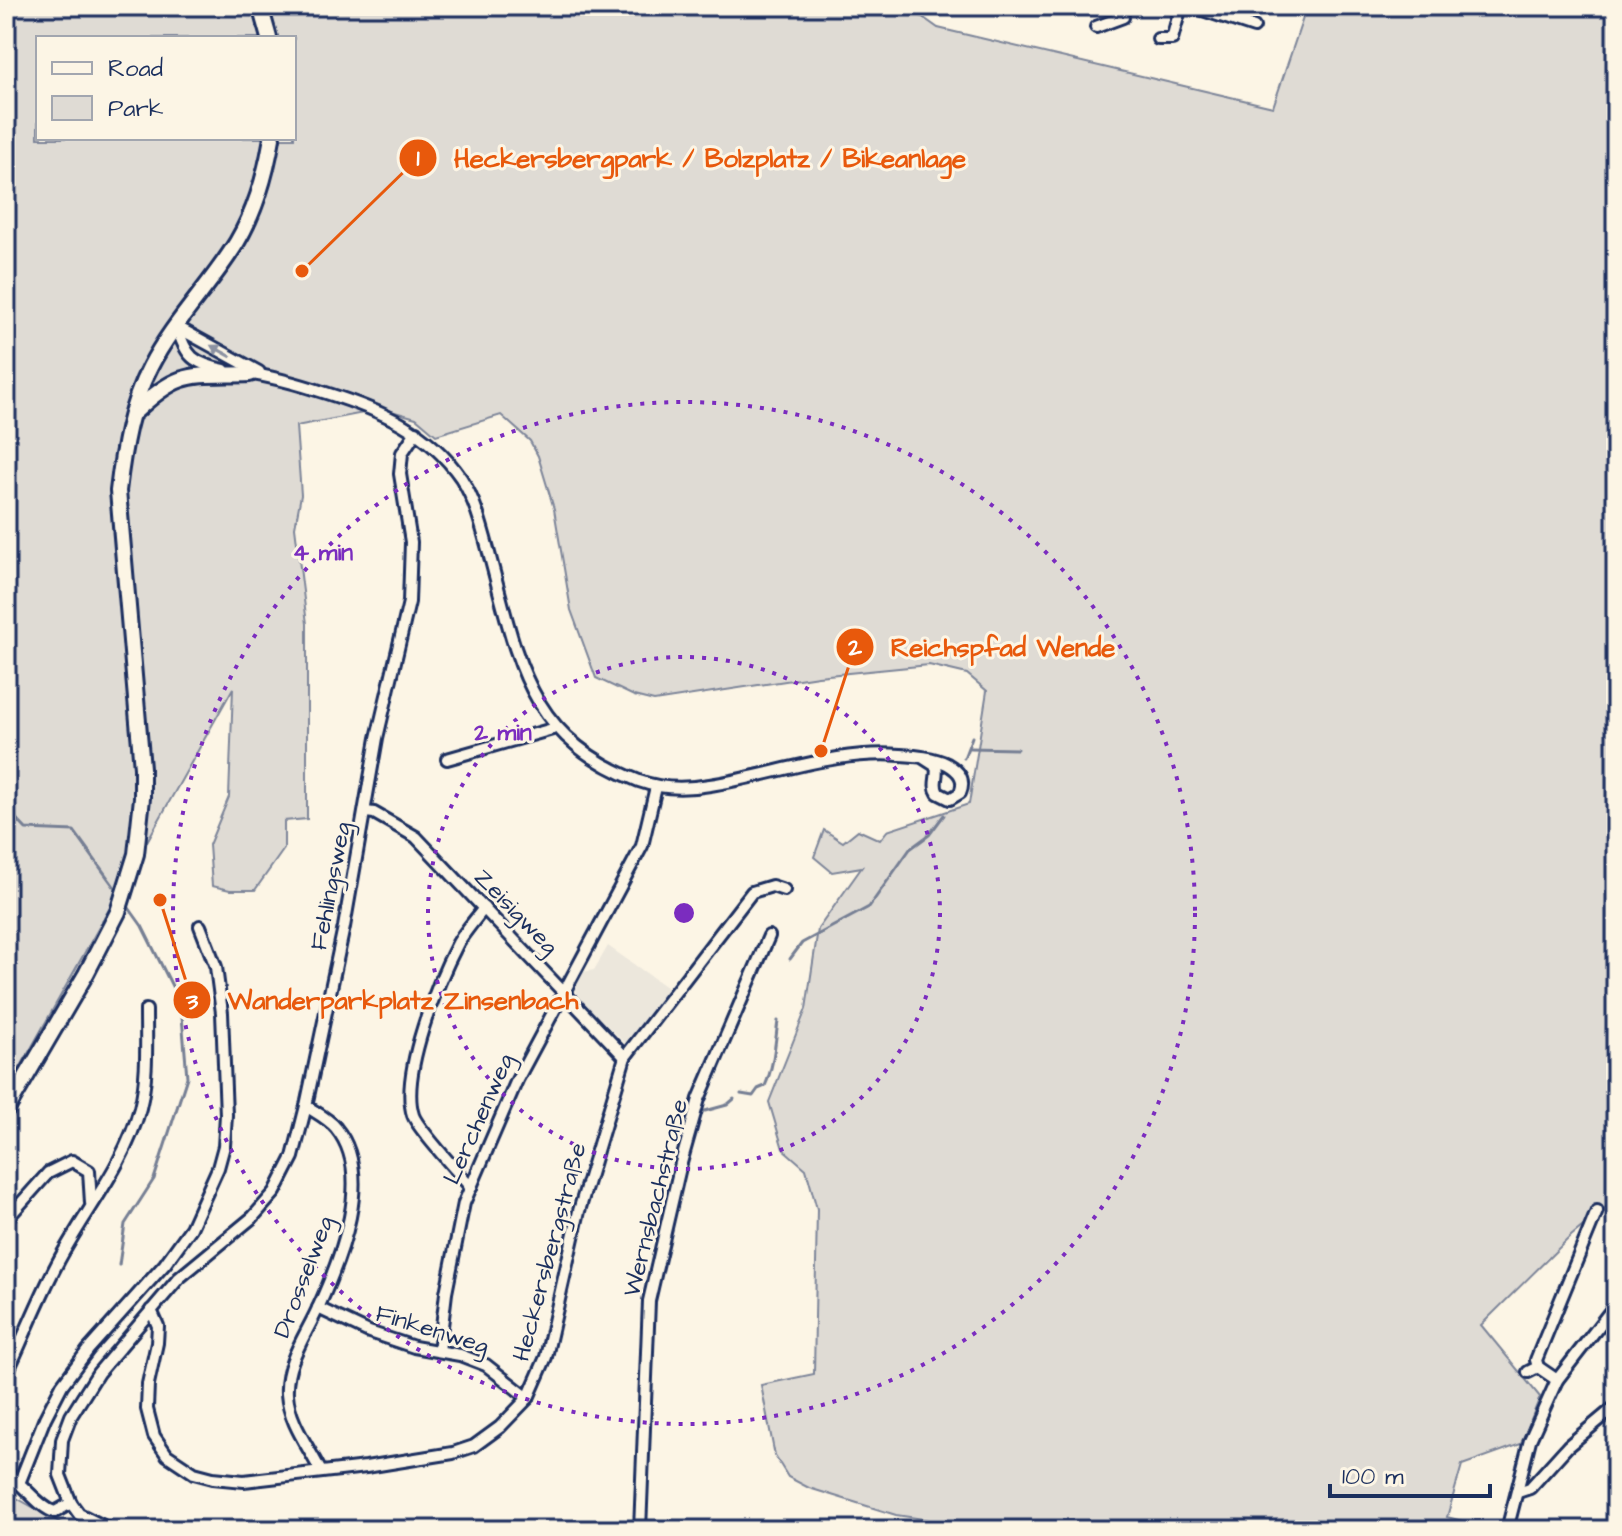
<svg xmlns="http://www.w3.org/2000/svg" width="1622" height="1536" viewBox="0 0 1622 1536" font-family="'Architects Daughter',sans-serif">
<style>
.built{fill:#ece7dc}
.green{fill:#dfdbd4;stroke:#7d8599;stroke-width:2;fill-rule:evenodd}
.lines{fill:none;stroke-linecap:round;stroke-linejoin:round}
.stream{stroke:#767f94;stroke-width:3}
.street-casing{stroke:#1b2f5e;stroke-width:16}
.secondary-casing{stroke:#1b2f5e;stroke-width:20}
.street{stroke:#fcf5e5;stroke-width:10}
.secondary{stroke:#fcf5e5;stroke-width:14}
.oneway{fill:#8c92a2}
.ring{fill:none;stroke:#7b2cbf;stroke-width:4;stroke-dasharray:4 8}
.labels{text-anchor:middle;dominant-baseline:central;stroke-width:6;stroke-linejoin:round;paint-order:stroke}
.street-label{font-size:24px;fill:#1b2f5e;stroke:#fcf5e5}
.centre{fill:#7b2cbf;stroke:#fcf5e5;stroke-width:4}
.ring-label{font-size:24px;text-anchor:middle;font-weight:bold;fill:#7b2cbf;stroke:#fcf5e5;stroke-width:6;stroke-linejoin:round;paint-order:stroke}
.leader{fill:none;stroke:#e8590c;stroke-width:3}
.callout-dot{fill:#e8590c;stroke:#fcf5e5;stroke-width:3}
.mark-label{font-size:24px;text-anchor:middle;font-weight:bold;fill:#fff}
.callout-label{font-size:26px;text-anchor:middle;font-weight:bold;fill:#e8590c;stroke:#fcf5e5;stroke-width:6;stroke-linejoin:round;paint-order:stroke}
</style>
<rect width="100%" height="100%" fill="#fcf5e5"/>
<filter id="ink" filterUnits="userSpaceOnUse"><feTurbulence type="fractalNoise" baseFrequency=".0125" numOctaves="2"/><feDisplacementMap in="SourceGraphic" scale="16" xChannelSelector="R" yChannelSelector="G"/><feConvolveMatrix kernelMatrix="1 2 1 2 8 2 1 2 1" color-interpolation-filters="sRGB"/></filter>
<g filter="url(#ink)">
<polygon class="built" points="608,946 673,992 627,1045 576,995 575,985 582,972 594,970"/>
<g class="green">
<path d="M6,6H907L938,28L1273,107L1307,6H1616V1199L1571,1236L1481,1325L1540,1397L1521,1444L1462,1465L1447,1517L1497,1530H976L964,1525L896,1515L809,1488L788,1477L775,1456L761,1385L814,1374L817,1209L806,1169L783,1149L769,1102L806,1009L818,929L862,867L832,872L814,857L824,830L843,842L858,830L880,840L887,831L969,804L987,691L967,674L929,665L818,676L654,701L634,696L596,678L571,610L554,509L538,456L530,441L501,415L436,435L416,418L384,409L296,426L301,495L295,527L307,624V819L284,821V849L255,890H230L212,886L209,845L229,797L233,688L6,1093ZM38,38H294V138H38Z"/>
<polygon points="6,1492 73,1530 6,1530"/>
</g>
<g class="lines">
<g class="stream">
<polyline points="970,748 1017,749"/>
<polyline points="964,758 972,737"/>
<polyline points="6,808 26,829 74,831 118,892"/>
<polyline points="790,959 802,943 869,907 910,849 929,835 944,815"/>
<path d="M741,1094L753,1096L758,1089L765,1086C774,1066 775,1043 778,1021"/>
<polyline points="705,1111 727,1105 734,1099"/>
<polyline points="119,1265 125,1224 154,1179 187,1077 181,1004 142,926 127,905"/>
</g>
<defs>
<g id="street">
<polyline points="1190,6 1254,27"/>
<polyline points="1096,27 1123,17 1122,6"/>
<polyline points="1158,39 1172,39 1181,6"/>
<path d="M177,327C186,357 193,363 224,370"/>
<polyline points="177,327 259,372"/>
<path d="M244,373C272,376 299,384 326,393C380,410 428,430 461,478C476,501 483,531 490,557C518,661 527,737 639,781C661,789 687,789 710,785C775,775 834,750 900,755C916,756 933,757 947,764C959,771 966,779 960,793L950,799L938,793C932,784 939,776 936,766L922,757"/>
<polyline points="447,759 556,728"/>
<polyline points="366,812 374,813 416,837 625,1057"/>
<path d="M306,1106C315,1112 329,1119 336,1128C375,1175 340,1260 318,1308C306,1335 285,1363 287,1394C289,1423 309,1447 321,1472"/>
<path d="M471,1188C460,1174 417,1128 413,1115C400,1074 438,981 458,943C465,931 475,920 484,908"/>
<polyline points="6,1220 48,1173 72,1161 89,1171 91,1203"/>
<polyline points="318,1308 369,1332 414,1347 460,1355 486,1365 528,1398"/>
<polyline points="151,1310 158,1326 157,1343 148,1384 147,1409 154,1436 167,1455 194,1473 213,1478 244,1481 366,1467 453,1453 474,1446 500,1427 528,1398 546,1357 579,1211 625,1057 752,892 772,886 784,890"/>
<polyline points="439,1351 446,1293 464,1203 517,1080 642,846 656,787"/>
<polyline points="1538,1367 1536,1360 1597,1211"/>
<polyline points="1528,1372 1538,1367 1557,1380"/>
<path d="M6,1375C23,1339 38,1300 57,1264C84,1212 125,1165 140,1108C148,1076 146,1043 146,1010"/>
<path d="M6,1473C23,1483 39,1508 55,1512L71,1503L79,1514L111,1530"/>
<polyline points="20,1481 45,1418 62,1385 88,1350 165,1264 191,1228 218,1168 224,1146 226,1115 222,1013 216,967 200,926"/>
<polyline points="1518,1492 1530,1488 1568,1446 1616,1406"/>
<polyline points="71,1503 60,1475 62,1440 71,1416 98,1373 179,1278 253,1217 275,1192 293,1157 306,1106 344,927 377,738 409,602 411,542 400,474 402,453 416,432"/>
<polyline points="640,1530 649,1301 681,1163 699,1099 769,936"/>
<polyline points="1507,1530 1530,1440 1557,1380 1616,1304"/>
</g>
<g id="secondary">
<polyline points="260,6 269,38"/>
<path d="M135,412C180,369 191,376 250,374"/>
<path d="M6,1111L86,974L118,912L136,854L142,798V768L118,491C123,449 130,405 150,367C173,322 211,285 237,242C256,210 266,174 272,138"/>
</g>
</defs>
<use href="#street" class="street-casing"/>
<use href="#secondary" class="secondary-casing"/>
<use href="#street" class="street"/>
<use href="#secondary" class="secondary"/>
</g>
<defs><path id="oneway-solid" d="M-6-.8H1V-3.2L6.5 0L1 3.2V.8H-6Z" transform="scale(2)"/></defs>
<use class="oneway" href="#oneway-solid" transform="translate(221 351) rotate(-151)"/>
</g>
<g class="ring">
<circle cx="684" cy="913" r="256"/>
<circle cx="684" cy="913" r="511"/>
</g>
<g class="labels">
<g class="street-label">
<text transform="translate(331 886) rotate(-79)">Fehlingsweg</text>
<text transform="translate(516 912) rotate(46)">Zeisigweg</text>
<text transform="translate(479 1119) rotate(-66)">Lerchenweg</text>
<text transform="translate(656 1198) rotate(-76)">Wernsbachstraße</text>
<text transform="translate(550 1252) rotate(-75)">Heckersbergstraße</text>
<text transform="translate(304 1277) rotate(-69)">Drosselweg</text>
<text transform="translate(432 1330) rotate(17)">Finkenweg</text>
</g>
</g>
<circle cx="684" cy="913" r="12" class="centre"/>
<g class="ring-label">
<text x="323" y="560">4 min</text>
<text x="503" y="740">2 min</text>
</g>
<path class="leader" d="M302 271L418 158M821 751L855 647M160 900L192 1000"/>
<g class="callout-dot">
<circle cx="302" cy="271" r="8"/>
<circle cx="821" cy="751" r="8"/>
<circle cx="160" cy="900" r="8"/>
<circle cx="418" cy="158" r="20"/>
<circle cx="855" cy="647" r="20"/>
<circle cx="192" cy="1000" r="20"/>
</g>
<g class="mark-label">
<text x="418" y="166">1</text>
<text x="855" y="655">2</text>
<text x="192" y="1009">3</text>
</g>
<g class="callout-label">
<text x="710" y="167">Heckersbergpark / Bolzplatz / Bikeanlage</text>
<text x="1003" y="656">Reichspfad Wende</text>
<text x="403" y="1009">Wanderparkplatz Zinsenbach</text>
</g>
<rect width="1622" height="1536" fill="none" stroke="#fcf5e5" stroke-width="32"/>
<rect x="16" y="16" width="1590" height="1504" fill="none" stroke="#1b2f5e" stroke-width="3" filter="url(#ink)"/>
<rect x="36" y="36" width="260" height="104" fill="#fcf5e5" stroke="#a2a6af" stroke-width="2"/>
<rect x="52" y="62" width="40" height="12" fill="#fcf5e5" stroke="#a2a6af" stroke-width="2"/>
<text x="108" y="76" font-size="24" fill="#1b2f5e">Road</text>
<rect x="52" y="96" width="40" height="24" fill="#dfdbd4" stroke="#a2a6af" stroke-width="2"/>
<text x="108" y="116" font-size="24" fill="#1b2f5e">Park</text>
<path d="M1330 1484v12h160v-12" fill="none" stroke="#1b2f5e" stroke-width="4"/>
<text x="1342" y="1484" font-size="24" fill="#1b2f5e" stroke="#fcf5e5" stroke-width="6" paint-order="stroke">100 m</text>
</svg>
